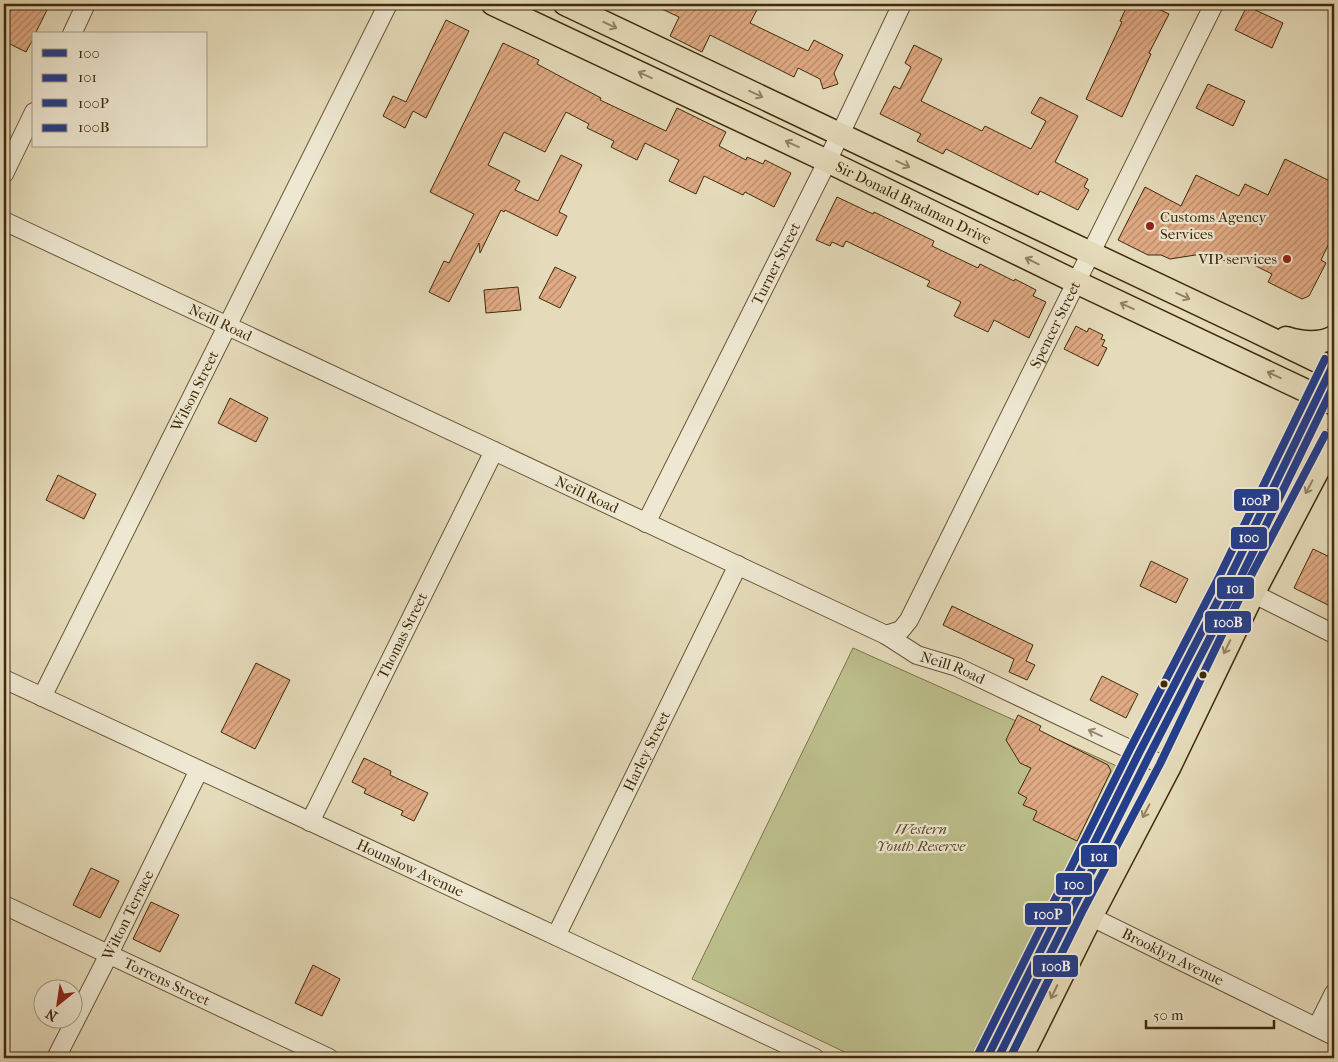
<svg xmlns="http://www.w3.org/2000/svg" width="1338" height="1062" viewBox="0 0 1338 1062" font-family="'IM FELL French Canon',serif">
<style>
.park{fill:#bbbe8b;stroke:#7e744a}
.building{fill:url(#building-hatch);stroke:#402a09}
.lines{fill:none;stroke-linecap:round;stroke-linejoin:round}
.minor-casing{stroke:#695635;stroke-width:20}
.major-casing{stroke:#402a09;stroke-width:25}
.minor{stroke:#eee8d2;stroke-width:18}
.major{stroke:#e5dbba;stroke-width:22}
.bus-1-casing{stroke:#eee8d2;stroke-width:11}
.bus-2-casing{stroke:#eee8d2;stroke-width:11}
.bus-3-casing{stroke:#eee8d2;stroke-width:11}
.bus-4-casing{stroke:#eee8d2;stroke-width:11}
.bus-1{stroke:#243e8c;stroke-width:8}
.bus-2{stroke:#243e8c;stroke-width:8}
.bus-3{stroke:#243e8c;stroke-width:8}
.bus-4{stroke:#243e8c;stroke-width:8}
.oneway{stroke:#928262}
.oneway2{stroke:#97896e}
.poi-dot{fill:#8f2418;stroke:#eee8d2;stroke-width:2}
.bus-dot{fill:#402a09;stroke:#eee8d2;stroke-width:2}
.labels{text-anchor:middle;dominant-baseline:central;stroke-width:4.5;stroke-linejoin:round;paint-order:stroke}
.street-label{font-size:15px;fill:#402a09;stroke:#eee8d2}
.poi-label{font-size:15px;fill:#402a09;stroke:#eee8d2;text-anchor:start}
.park-label{font-size:15px;font-style:italic;fill:#594823;stroke:#eee8d2}
.line-badge{stroke:#eee8d2;stroke-width:2}
.badge-label{font-size:14px;text-anchor:middle;font-weight:bold;fill:#fff}
</style>
<defs>
<pattern id="building-hatch" width="6" height="6" patternUnits="userSpaceOnUse" patternTransform="scale(1.25)"><rect width="6" height="6" fill="#e0aa84"/><path d="M-1 1l2-2M0 6l6-6M5 7l2-2" fill="none" stroke="#b78b6a"/></pattern>
</defs>
<rect width="100%" height="100%" fill="#e5dbba"/>
<filter id="stains"><feTurbulence type="fractalNoise" baseFrequency=".004" numOctaves="4"/><feColorMatrix values="0 0 0 0 .2 0 0 0 0 .09 0 0 0 0 .02 0 0 0 .5 -.17"/></filter>
<radialGradient id="worn" r=".72"><stop offset=".6" stop-color="#630" stop-opacity="0"/><stop offset="1" stop-color="#630" stop-opacity=".3"/></radialGradient>
<polygon class="park" points="853,648 1119,767 970,1058 857,1058 692,979"/>
<g class="building">
<polygon points="9,4 50,4 35,34 34,34 34,37 26,52 4,41 4,14"/>
<polygon points="651,4 760,4 750,23 808,51 814,40 843,55 834,73 838,84 823,89 820,79 798,68 794,77 710,35 702,52 670,36 679,17"/>
<polygon points="1128,4 1147,4 1169,14 1149,53 1151,54 1122,117 1086,99 1122,22 1120,21"/>
<polygon points="1247,6 1283,23 1272,48 1235,30"/>
<polygon points="446,20 469,31 426,118 413,111 405,128 383,116 393,96 406,102"/>
<polygon points="503,43 539,60 537,64 601,98 600,100 666,131 677,108 726,132 719,146 746,160 747,157 763,164 765,160 791,173 774,207 745,192 743,195 704,176 696,194 669,181 679,160 645,143 637,160 611,147 614,141 587,128 589,124 566,112 545,152 504,132 488,165 520,181 515,190 538,201 561,155 582,165 559,212 567,216 557,236 505,210 504,212 501,210 480,253 479,243 449,302 429,292 444,261 449,263 474,214 430,192"/>
<polygon points="914,45 942,59 921,101 982,131 985,126 1031,149 1046,121 1031,113 1040,97 1078,116 1055,162 1088,179 1084,187 1089,190 1078,210 1040,191 1038,195 946,149 943,154 917,141 921,134 880,114 894,86 900,89 911,67 905,63"/>
<polygon points="1208,84 1245,101 1233,126 1196,108"/>
<polygon points="1285,159 1334,183 1334,226 1330,235 1331,239 1321,260 1326,263 1309,296 1302,299 1268,282 1272,274 1246,261 1243,263 1236,259 1227,262 1208,253 1170,259 1161,255 1148,255 1118,240 1145,187 1181,206 1196,175 1239,196 1245,184 1268,195"/>
<polygon points="837,197 873,214 874,212 934,241 932,246 978,268 980,264 1014,281 1015,279 1036,290 1033,296 1046,302 1029,338 994,320 988,332 954,316 961,302 927,286 930,281 846,241 843,247 832,242 830,246 816,240"/>
<polygon points="555,267 576,277 560,308 539,298"/>
<polygon points="518,287 521,310 486,313 484,290"/>
<polygon points="1076,326 1087,332 1089,328 1103,335 1101,339 1105,340 1102,346 1107,348 1098,366 1064,349"/>
<polygon points="230,398 268,418 256,442 218,423"/>
<polygon points="58,475 96,494 84,519 46,500"/>
<polygon points="1313,549 1334,559 1334,608 1294,588"/>
<polygon points="1151,561 1188,579 1176,603 1140,586"/>
<polygon points="952,606 1033,645 1026,661 1035,665 1027,680 1009,672 1014,659 943,625"/>
<polygon points="256,663 290,680 255,749 221,732"/>
<polygon points="1102,676 1138,694 1126,718 1090,700"/>
<polygon points="1018,715 1041,726 1039,730 1108,765 1111,771 1077,841 1033,820 1037,811 1023,805 1027,798 1018,793 1031,768 1020,763 1006,740"/>
<polygon points="364,758 391,771 390,775 428,793 414,821 401,815 403,811 364,793 366,789 352,782"/>
<polygon points="91,868 119,881 100,918 73,905"/>
<polygon points="151,902 179,915 160,952 133,939"/>
<polygon points="313,965 340,979 322,1016 295,1003"/>
</g>
<g class="lines">
<defs>
<g id="minor">
<polyline points="72,34 86,4"/>
<polyline points="4,174 34,112"/>
<path id="s1" d="M4,221L886,635L917,655L957,667L1169,768"/>
<path id="s2" d="M646,523L823,170L902,4"/>
<polyline points="1228,581 1334,634"/>
<path id="s3" d="M886,635L901,630L909,620L1214,4"/>
<path id="s4" d="M4,679L556,936L815,1058"/>
<path id="s5" d="M42,697L388,4"/>
<path id="s6" d="M310,822L494,451"/>
<path id="s7" d="M1065,904L1334,1036"/>
<path id="s8" d="M4,905L329,1058"/>
<path id="s9" d="M556,936L738,565"/>
<polyline points="1317,1027 1334,993"/>
<path id="s10" d="M56,1058L104,964L199,770"/>
</g>
<g id="major">
<path id="s11" d="M493,4L827,161L1076,282L1334,404"/>
<polyline points="565,4 1249,328 1334,369"/>
<path d="M1286,338C1302,343 1319,345 1334,337"/>
<polyline points="987,1058 1139,753 1228,581 1324,384"/>
<polyline points="1021,1058 1091,917 1169,768 1253,594 1334,440"/>
</g>
</defs>
<use href="#minor" class="minor-casing"/>
<use href="#major" class="major-casing"/>
<use href="#minor" class="minor"/>
<use href="#major" class="major"/>
<defs>
<polyline id="bus-1" points="987,1058 1139,753 1228,581 1334,363"/>
<polyline id="bus-2" points="998,1058 1148,758 1237,585 1334,385"/>
<polyline id="bus-3" points="978,1054 1130,749 1219,577 1325,359"/>
<polyline id="bus-4" points="1012,1054 1082,912 1160,764 1244,589 1325,435"/>
</defs>
<use href="#bus-1" class="bus-1-casing"/>
<use href="#bus-2" class="bus-2-casing"/>
<use href="#bus-3" class="bus-3-casing"/>
<use href="#bus-4" class="bus-4-casing"/>
<use href="#bus-1" class="bus-1"/>
<use href="#bus-2" class="bus-2"/>
<use href="#bus-3" class="bus-3"/>
<use href="#bus-4" class="bus-4"/>
</g>
<defs><path id="oneway-shaft" d="M-6 0H5M1.5-3L5.5 0L1.5 3" fill="none" stroke-width="1.6" stroke-linecap="round" stroke-linejoin="round" transform="scale(1.25)"/></defs>
<g class="oneway">
<use href="#oneway-shaft" transform="translate(610 25) rotate(25)"/>
<use href="#oneway-shaft" transform="translate(645 75) rotate(-155)"/>
<use href="#oneway-shaft" transform="translate(756 94) rotate(25)"/>
<use href="#oneway-shaft" transform="translate(792 144) rotate(-155)"/>
<use href="#oneway-shaft" transform="translate(903 164) rotate(25)"/>
<use href="#oneway-shaft" transform="translate(1032 261) rotate(-154)"/>
<use href="#oneway-shaft" transform="translate(1183 296) rotate(25)"/>
<use href="#oneway-shaft" transform="translate(1127 306) rotate(-155)"/>
<use href="#oneway-shaft" transform="translate(1274 375) rotate(-155)"/>
<use href="#oneway-shaft" transform="translate(1309 487) rotate(118)"/>
<use href="#oneway-shaft" transform="translate(1227 647) rotate(116)"/>
<use href="#oneway-shaft" transform="translate(1146 811) rotate(118)"/>
<use href="#oneway-shaft" transform="translate(1054 992) rotate(116)"/>
</g>
<use class="oneway2" href="#oneway-shaft" transform="translate(1095 733) rotate(-155)"/>
<g class="poi-dot">
<circle cx="1150" cy="226" r="5"/>
<circle cx="1287" cy="259" r="5"/>
</g>
<g class="bus-dot">
<circle cx="1203" cy="675" r="4.5"/>
<circle cx="1164" cy="684" r="4.5"/>
</g>
<g class="labels">
<g class="street-label">
<text stroke="none"><textPath href="#s11" startOffset="465">Sir Donald Bradman Drive</textPath></text>
<text stroke="none"><textPath href="#s2" startOffset="290">Turner Street</textPath></text>
<text stroke="none"><textPath href="#s1" startOffset="239">Neill Road</textPath></text>
<text stroke="none"><textPath href="#s3" startOffset="358">Spencer Street</textPath></text>
<text stroke="none"><textPath href="#s5" startOffset="342">Wilson Street</textPath></text>
<text stroke="none"><textPath href="#s1" startOffset="644">Neill Road</textPath></text>
<text stroke="none"><textPath href="#s6" startOffset="208">Thomas Street</textPath></text>
<text stroke="none"><textPath href="#s1" startOffset="1049">Neill Road</textPath></text>
<text stroke="none"><textPath href="#s9" startOffset="206">Harley Street</textPath></text>
<text stroke="none"><textPath href="#s4" startOffset="448">Hounslow Avenue</textPath></text>
<text stroke="none"><textPath href="#s10" startOffset="160">Wilton Terrace</textPath></text>
<text stroke="none"><textPath href="#s7" startOffset="120">Brooklyn Avenue</textPath></text>
<text stroke="none"><textPath href="#s8" startOffset="180">Torrens Street</textPath></text>
</g>
<g class="poi-label">
<text x="1160" y="217">Customs Agency<tspan x="1160" dy="17">Services</tspan></text>
<text x="1277" y="259" text-anchor="end">VIP services</text>
</g>
<g class="park-label">
<text x="921" y="829">Western<tspan x="921" dy="17">Youth Reserve</tspan></text>
</g>
</g>
<g class="line-badge">
<rect x="1233" y="488" width="47" height="24" rx="5" fill="#243e8c"/>
<rect x="1230" y="526" width="38" height="24" rx="5" fill="#243e8c"/>
<rect x="1216" y="576" width="39" height="24" rx="5" fill="#243e8c"/>
<rect x="1204" y="610" width="48" height="24" rx="5" fill="#243e8c"/>
<rect x="1080" y="844" width="38" height="24" rx="5" fill="#243e8c"/>
<rect x="1055" y="872" width="38" height="24" rx="5" fill="#243e8c"/>
<rect x="1024" y="902" width="48" height="24" rx="5" fill="#243e8c"/>
<rect x="1032" y="954" width="47" height="24" rx="5" fill="#243e8c"/>
</g>
<g class="badge-label">
<text x="1256" y="505">100P</text>
<text x="1249" y="542">100</text>
<text x="1235" y="593">101</text>
<text x="1228" y="627">100B</text>
<text x="1099" y="861">101</text>
<text x="1074" y="889">100</text>
<text x="1048" y="919">100P</text>
<text x="1056" y="971">100B</text>
</g>
<rect width="1338" height="1062" fill="none" stroke="#e5dbba" stroke-width="20"/>
<rect x="5" y="5" width="1328" height="1052" fill="none" stroke="#402a09" stroke-width="2.5"/>
<rect x="10" y="10" width="1318" height="1042" fill="none" stroke="#402a09"/>
<rect x="32" y="32" width="175" height="115" fill="#eee8d2" stroke="#a89c82"/>
<rect x="42" y="49" width="25" height="8" fill="#243e8c" stroke="#a89c82"/>
<text x="78" y="58" font-size="15" fill="#402a09">100</text>
<rect x="42" y="74" width="25" height="8" fill="#243e8c" stroke="#a89c82"/>
<text x="78" y="82" font-size="15" fill="#402a09">101</text>
<rect x="42" y="99" width="25" height="8" fill="#243e8c" stroke="#a89c82"/>
<text x="78" y="108" font-size="15" fill="#402a09">100P</text>
<rect x="42" y="124" width="25" height="8" fill="#243e8c" stroke="#a89c82"/>
<text x="78" y="132" font-size="15" fill="#402a09">100B</text>
<g transform="translate(58 1004) rotate(210)"><circle r="24" fill="#eee8d2" stroke="#a89c82"/>
<path d="M0-4L9 19L0 12L-9 19Z" fill="#8f2418"/>
<text y="-8" font-size="14" font-weight="bold" text-anchor="middle" fill="#402a09">N</text>
</g>
<path d="M1146 1020v8h128v-8" fill="none" stroke="#402a09" stroke-width="2.5"/>
<text x="1153" y="1020" font-size="15" fill="#402a09" stroke="#eee8d2" stroke-width="4" paint-order="stroke">50 m</text>
<rect width="100%" height="100%" filter="url(#stains)"/>
<rect width="100%" height="100%" fill="url(#worn)"/>
</svg>
